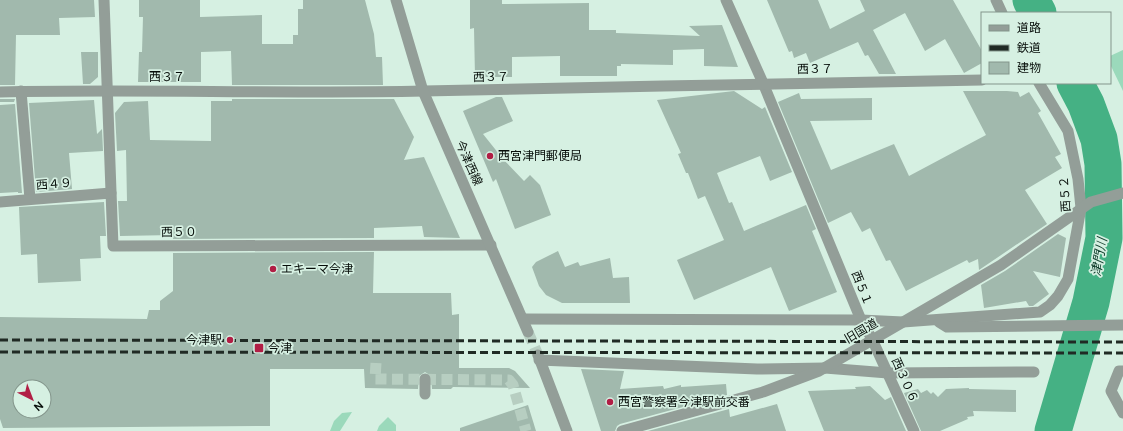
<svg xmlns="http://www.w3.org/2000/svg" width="1123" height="431" viewBox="0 0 1123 431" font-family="'DM Sans','Noto Sans JP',sans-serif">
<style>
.green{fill:#9bd9bb}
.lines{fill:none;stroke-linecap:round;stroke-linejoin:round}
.river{stroke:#45b184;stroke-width:37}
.building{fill:#a1b9ad;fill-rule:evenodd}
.pedestrian-tunnel{stroke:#b7cec1;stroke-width:11;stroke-dasharray:11 5.5;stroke-linecap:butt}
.tertiary-tunnel{stroke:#b7cec1;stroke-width:11;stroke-dasharray:11 5.5;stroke-linecap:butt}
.pedestrian{stroke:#939e98;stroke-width:11}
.minor{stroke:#939e98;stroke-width:11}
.tertiary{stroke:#939e98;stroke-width:11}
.rail{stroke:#202a24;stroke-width:3;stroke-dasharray:8 4;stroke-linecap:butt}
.poi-dot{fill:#b11e45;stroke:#d6f0e2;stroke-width:1.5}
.labels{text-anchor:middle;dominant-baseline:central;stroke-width:3.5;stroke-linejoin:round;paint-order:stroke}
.street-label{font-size:12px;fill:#060d09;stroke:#d6f0e2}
.poi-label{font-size:12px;fill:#060d09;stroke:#d6f0e2;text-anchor:start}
.water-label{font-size:13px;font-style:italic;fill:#113e2c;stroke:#d6f0e2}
</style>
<rect width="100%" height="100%" fill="#d6f0e2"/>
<g class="green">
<polygon points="1123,50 1123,91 1110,64 1110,56"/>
<polygon points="352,412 340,431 330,431 334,421 342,413"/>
<polygon points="388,417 396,425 396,431 377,431 379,426"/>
</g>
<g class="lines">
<g class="river">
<polyline points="1031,0 1038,13"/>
<polyline points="1053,431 1091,302 1104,238 1103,164 1099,139 1086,104 1075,83"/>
</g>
</g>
<g class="building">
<polygon points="0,0 94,0 95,17 59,18 60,35 16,35 15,85 0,85"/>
<polygon points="139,0 200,0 200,17 262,15 262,44 293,44 293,35 298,35 298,9 303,9 303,0 365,0 374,34 376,57 382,57 383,85 232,85 231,51 201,52 201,82 138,82 139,52 142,52 143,17 139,17"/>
<polygon points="470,0 502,0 502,4 589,3 589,30 616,30 616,33 700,36 689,26 722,25 738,67 704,66 704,49 673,50 673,65 621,64 621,66 617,66 617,76 560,76 560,56 512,57 512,77 475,77 474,28 470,29"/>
<polygon points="767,0 818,0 830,29 865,11 860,0 953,0 982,51 982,63 964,73 945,39 925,51 905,13 873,30 896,74 879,74 868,55 865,56 858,42 810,63 806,53 794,58 792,51 789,52"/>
<polygon points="81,52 98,52 98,77 90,84 83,84"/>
<polygon points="734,91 762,109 765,107 792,172 770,181 760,156 717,173 729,203 732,202 744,231 806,205 816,229 812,231 837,292 789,311 771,267 694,300 677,260 724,240 705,196 698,199 688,173 686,173 678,154 681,153 657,100"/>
<polygon points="963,91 1007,91 1018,92 1020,97 1029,92 1041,111 1038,113 1061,154 1055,157 1062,168 1025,190 1047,224 979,270 978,259 969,263 967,260 906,291 890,260 886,261 870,228 862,232 851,212 828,223 778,102 799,93 801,99 872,98 872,120 810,121 831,170 894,144 909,176 986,135"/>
<polygon points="496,97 502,97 513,121 483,134 503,159 524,181 530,175 540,185 551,215 515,229 496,179 493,182 463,111"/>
<polygon points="0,99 15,99 14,102 0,102"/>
<polygon points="232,99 394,99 414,137 404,160 424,157 460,238 424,237 422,226 374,228 374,238 173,239 173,235 120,236 118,201 127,201 126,150 117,151 115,113 124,102 148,101 150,140 211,141 211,101 232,101"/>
<polygon points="94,100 97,134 102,129 103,151 69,153 72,189 36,192 29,103"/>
<polygon points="15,104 22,193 18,193 18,192 0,193 0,105"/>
<polygon points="104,202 106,236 100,236 101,258 80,259 81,281 38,283 37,254 21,255 19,207"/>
<polygon points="1058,234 1066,238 1060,277 1033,271 1049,294 1033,306 1029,306 1026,301 984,308 981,285 1005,271"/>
<polygon points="558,251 565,267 578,262 580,266 610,258 613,278 629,277 630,303 562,303 546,295 539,286 532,267 536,262"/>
<path d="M374,252L373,293H451L452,315L459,314V368H509L515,371L530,388L453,387L451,389H432L431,376L425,372L419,376L418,389L365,388L364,369H270V426L3,428L0,419V317L147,319L149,310H160V301L173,291V253ZM20,387H44V411H20Z"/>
<polygon points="581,369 624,371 620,389 663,386 664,389 681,385 681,387 726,384 727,395 620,424 617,426 615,431 601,431"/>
<polygon points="870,386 885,400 891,397 906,431 824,431 808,391 856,389 855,387"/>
<polygon points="969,388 969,389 1016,390 1016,412 973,411 974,416 967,417 968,419 940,431 921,431 904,393 918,389 921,393 927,390 931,394 933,392 938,397 946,389"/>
<polygon points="777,404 786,431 648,431 729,409 730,417"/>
<polygon points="528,405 536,431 460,431 460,428"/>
</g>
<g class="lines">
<polyline class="pedestrian-tunnel" points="376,363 375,379 509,380 513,385 526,431"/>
<polyline class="tertiary-tunnel" points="528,332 538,355"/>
<g class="pedestrian">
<polyline points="539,360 757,369 825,368"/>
<polyline points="425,394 425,379"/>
</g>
<g class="minor">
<polyline points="104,0 113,246 491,245"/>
<polyline points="726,0 763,83 861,320 872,339 914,431"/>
<polyline points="996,0 1002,13"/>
<polyline points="21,91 30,199"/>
<path d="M0,92C141,89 283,94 424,91C610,88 796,82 982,80"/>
<polyline points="0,202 111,193"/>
<polyline points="523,319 861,320 903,322 1040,312 1050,305 1058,296 1068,279 1081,208 1078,179 1068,131 1039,83"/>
<polyline points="939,322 947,327 1123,325"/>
<polyline points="825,368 888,373 1034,372"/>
<polyline points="1123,371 1119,371 1111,391 1123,413"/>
<polyline points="622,431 763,392 819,371 1001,265 1091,202 1123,193"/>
</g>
<g class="tertiary">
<polyline points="396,0 423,91 528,332"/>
<polyline points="538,355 567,431"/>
</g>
<g class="rail">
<polyline points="0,340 1123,342"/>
<polyline points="0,352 1123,353"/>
</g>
</g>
<g class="poi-dot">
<circle cx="490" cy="156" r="4"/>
<circle cx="273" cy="269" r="4"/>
<circle cx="230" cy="340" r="4"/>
<rect x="254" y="343" width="10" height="10" rx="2"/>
<circle cx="610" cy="402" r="4"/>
</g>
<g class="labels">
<g class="street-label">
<text transform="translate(815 69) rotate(-1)">西３７</text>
<text x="167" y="77">西３７</text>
<text transform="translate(491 77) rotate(-1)">西３７</text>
<text transform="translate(469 163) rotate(66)">今津西線</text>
<text transform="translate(54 184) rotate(-4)">西４９</text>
<text transform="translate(1065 194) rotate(-94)">西５２</text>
<text transform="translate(179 232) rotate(-1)">西５０</text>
<text transform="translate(862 288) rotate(68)">西５１</text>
<text transform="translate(861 331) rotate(-30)">旧国道</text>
<text transform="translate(905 380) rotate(66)">西３０６</text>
</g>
<g class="poi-label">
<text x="498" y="156">西宮津門郵便局</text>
<text x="281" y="269">エキーマ今津</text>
<text x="222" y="340" text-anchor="end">今津駅</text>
<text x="268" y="348">今津</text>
<text x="618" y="402">西宮警察署今津駅前交番</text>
</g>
<g class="water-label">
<text transform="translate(1099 257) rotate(-80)">津門川</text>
</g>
</g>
<rect x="981" y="12" width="130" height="72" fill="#d6f0e2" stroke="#83958b"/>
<rect x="989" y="25" width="20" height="6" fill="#939e98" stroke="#83958b"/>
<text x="1017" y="32" font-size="12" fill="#060d09">道路</text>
<rect x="989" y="45" width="20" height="6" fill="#202a24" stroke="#83958b"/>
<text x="1017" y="52" font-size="12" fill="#060d09">鉄道</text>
<rect x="989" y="62" width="20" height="12" fill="#a1b9ad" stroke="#83958b"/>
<text x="1017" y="72" font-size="12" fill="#060d09">建物</text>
<g transform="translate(32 399) rotate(138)"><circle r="19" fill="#d6f0e2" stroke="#83958b"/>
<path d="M0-3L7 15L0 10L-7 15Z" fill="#b11e45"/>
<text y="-6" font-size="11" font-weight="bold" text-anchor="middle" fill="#060d09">N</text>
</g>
</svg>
